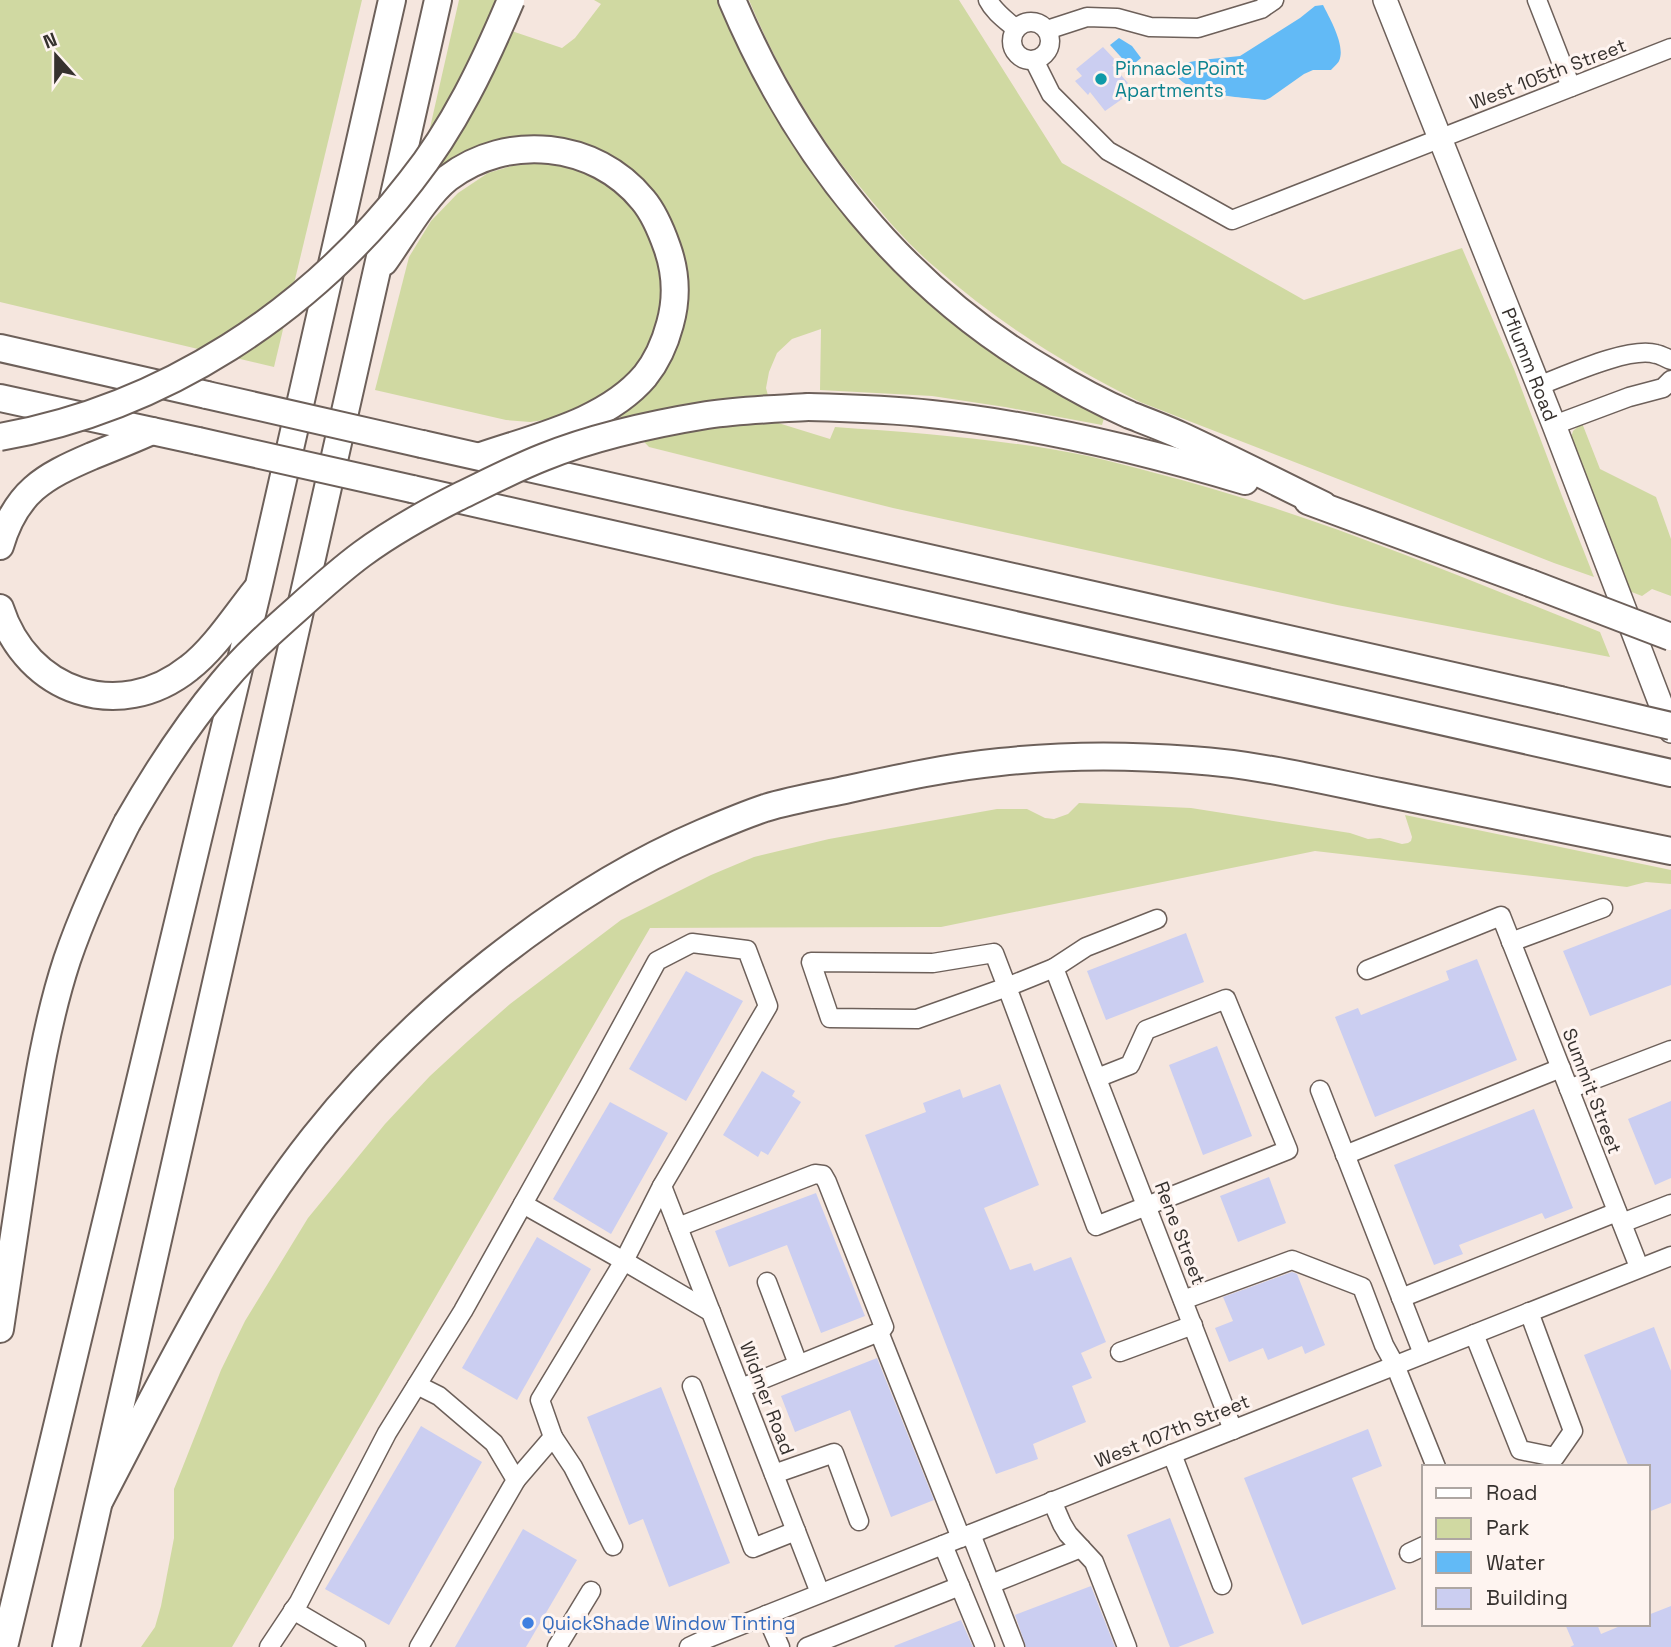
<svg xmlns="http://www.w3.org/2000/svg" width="1671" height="1647" viewBox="0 0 1671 1647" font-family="'Space Grotesk',sans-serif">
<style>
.green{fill:#d0d9a2}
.water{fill:#62baf6}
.building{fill:#cbcef1}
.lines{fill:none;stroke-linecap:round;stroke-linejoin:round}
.minor-casing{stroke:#6d605a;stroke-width:21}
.major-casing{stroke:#6d605a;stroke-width:26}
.highway-casing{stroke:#6d605a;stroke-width:30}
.minor{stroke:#fff;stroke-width:18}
.major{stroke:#fff;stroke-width:23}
.highway{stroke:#fff;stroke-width:26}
.highway-bridge-casing{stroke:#6d605a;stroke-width:30;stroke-linecap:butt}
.highway-bridge{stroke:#fff;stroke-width:26}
.culture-dot{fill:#0f9aa8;stroke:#fef4f0;stroke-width:2.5}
.shop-dot{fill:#3f7fe0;stroke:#fef4f0;stroke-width:2.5}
.labels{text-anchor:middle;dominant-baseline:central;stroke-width:6;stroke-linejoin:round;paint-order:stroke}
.culture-label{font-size:19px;fill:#0d838f;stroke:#fef4f0;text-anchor:start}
.street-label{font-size:19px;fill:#36312e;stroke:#fef4f0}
.shop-label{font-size:19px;fill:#366cbe;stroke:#fef4f0;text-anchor:start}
</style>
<rect width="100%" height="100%" fill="#f5e6de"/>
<g class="green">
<polygon points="0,0 362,0 274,367 0,302"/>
<path d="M459,0H501L491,24L562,48L575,38L601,4L594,0H720L745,60L783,130L819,182L864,236L968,333L1021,372L1104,418L1102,425L1005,407L932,396L820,390L821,329L792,339L777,353L769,372L766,388L775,422L830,439L835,427C920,433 1004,439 1088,456C1110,461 1133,467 1155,473C1308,512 1454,574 1600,632L1610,657L1337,605L893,508L649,447L620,417L646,392L677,240L574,144L429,177L427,141Z"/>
<path d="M749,0H959L1062,163L1304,300L1462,248L1514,369L1562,496L1594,577L1554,563L1140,402C1067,366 997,322 936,268C912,248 890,223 870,199C859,185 847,172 837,158C802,109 772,56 749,0Z"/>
<polygon points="544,162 580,168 614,188 642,219 658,254 665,287 662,320 634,373 586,409 559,418 530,422 506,420 375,390 409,257 431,221 458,193 488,173 512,166"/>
<polygon points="1582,423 1600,469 1656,497 1671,539 1671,596 1652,589 1642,596 1624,589 1571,438 1573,431"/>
<polygon points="1079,803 1191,808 1350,833 1368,839 1380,838 1402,844 1408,843 1411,841 1412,837 1405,815 1671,870 1671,884 1646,882 1627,887 1315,851 941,927 650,928 232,1647 141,1647 155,1627 161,1606 174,1538 174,1489 221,1370 245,1321 308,1218 385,1124 430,1076 468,1041 510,1004 621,920 711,875 754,857 829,839 997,809 1027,809 1045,818 1054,819 1068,814"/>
</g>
<g class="water">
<path d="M1323,5C1330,19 1346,46 1339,61C1338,63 1333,68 1331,70H1313L1304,74L1270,98L1265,100C1242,97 1181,96 1174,70L1184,63L1201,60L1240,56L1300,18L1315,6Z"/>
<polygon points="1119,38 1132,46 1141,58 1130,67 1110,45"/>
</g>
<g class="building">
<polygon points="1103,47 1117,62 1112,65 1128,83 1118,90 1125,97 1105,111 1090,92 1088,95 1075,81 1082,76 1076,69"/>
<polygon points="1671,909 1671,985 1590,1016 1563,951"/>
<polygon points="1186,933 1204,982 1106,1020 1087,971"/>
<polygon points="1477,959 1517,1060 1375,1117 1335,1017 1358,1008 1361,1015 1449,980 1446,971"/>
<polygon points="686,971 743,1001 686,1101 629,1069"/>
<polygon points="1217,1046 1252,1136 1203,1155 1169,1065"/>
<polygon points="762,1071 795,1091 792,1096 801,1102 768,1155 761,1151 758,1157 723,1135"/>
<polygon points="1000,1084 1039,1185 984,1208 1010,1270 1031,1263 1034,1271 1071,1257 1106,1342 1081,1353 1092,1378 1072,1386 1086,1422 1033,1444 1038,1459 996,1474 865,1135 926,1112 923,1103 960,1089 963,1098"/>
<polygon points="1671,1101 1671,1178 1655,1185 1628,1119"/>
<polygon points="610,1102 668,1133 611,1234 553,1199"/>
<polygon points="1534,1109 1573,1208 1545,1219 1542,1213 1459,1245 1463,1254 1434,1265 1394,1165"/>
<polygon points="1269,1177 1286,1223 1238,1242 1220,1196"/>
<polygon points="816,1193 865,1316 821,1333 787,1245 729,1267 715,1231"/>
<polygon points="537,1237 591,1269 517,1400 462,1368"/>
<polygon points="1292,1272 1297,1274 1325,1345 1305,1354 1302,1346 1268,1360 1263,1348 1229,1362 1215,1328 1233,1321 1223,1297"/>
<polygon points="1654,1327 1671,1371 1671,1503 1648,1512 1648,1467 1629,1467 1584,1355"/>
<polygon points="877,1358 934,1500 891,1517 850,1410 795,1432 781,1396"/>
<polygon points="661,1387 730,1563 669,1587 643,1519 629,1525 587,1417"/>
<polygon points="421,1426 482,1462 389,1625 325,1589"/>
<polygon points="1368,1429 1382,1466 1352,1478 1396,1589 1302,1625 1244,1478"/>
<polygon points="1170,1518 1214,1633 1178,1647 1170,1647 1127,1535"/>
<polygon points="523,1529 577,1560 526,1647 455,1647"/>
<polygon points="1091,1586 1115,1647 1026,1647 1015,1615"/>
<polygon points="1671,1606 1671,1647 1570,1647 1574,1645 1565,1624 1597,1624 1601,1634 1625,1624 1648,1624 1648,1615"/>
<polygon points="961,1620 973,1647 895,1647 894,1646"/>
</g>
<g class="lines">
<defs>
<g id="minor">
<path d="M988,0C994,12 1006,20 1016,29"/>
<polyline points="1537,0 1571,87"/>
<circle cx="1031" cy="41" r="19"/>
<polyline points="1047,30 1087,17 1117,18 1150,27 1198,28 1261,9 1274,0"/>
<polyline points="1034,60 1051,94 1108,151 1232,220 1671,48"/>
<path d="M1538,386C1565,376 1629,346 1656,354C1661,355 1666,358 1671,360"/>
<polyline points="1554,425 1629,397 1663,388 1671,380"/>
<polyline points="1157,919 1086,947 1054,968 1233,1430"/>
<polyline points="1511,942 1603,908"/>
<polyline points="1054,968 1007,987 994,953 933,963 811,962 830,1018 917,1019 1007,987 1096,1226 1288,1150 1226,999 1146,1030 1130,1065 1097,1078"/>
<polyline points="1367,970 1501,916 1639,1267"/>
<polyline points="1569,1089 1671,1050"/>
<polyline points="1320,1090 1423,1354"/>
<polyline points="1345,1155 1561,1068"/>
<polyline points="523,1204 624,1261 711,1312"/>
<polyline points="1622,1223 1671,1204"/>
<polyline points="678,1227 815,1174 823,1175 827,1182 884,1327 879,1332 741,1388"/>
<polyline points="767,1282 798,1364"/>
<polyline points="1401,1298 1617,1212"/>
<polyline points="1183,1300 1292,1260 1362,1287 1384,1345 1395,1365 1436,1467"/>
<polyline points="879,1332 961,1538"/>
<polyline points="1474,1334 1520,1450 1555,1457 1573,1431 1529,1312"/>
<polyline points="1120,1352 1193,1325"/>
<polyline points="417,1385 439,1396 494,1443 516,1480 419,1647"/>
<polyline points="692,1386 753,1548 796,1531"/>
<polyline points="553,1437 573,1467 613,1546"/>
<polyline points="1172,1454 1222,1585"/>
<polyline points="774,1474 834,1453 859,1521"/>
<polyline points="516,1480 553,1437 540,1400 624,1261 662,1186"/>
<polyline points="1052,1501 1062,1524 1068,1534 1094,1562 1127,1647"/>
<polyline points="971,1534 1015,1647"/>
<polyline points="943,1545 985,1647"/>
<polyline points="1409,1553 1424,1546"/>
<polyline points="991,1584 1081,1548"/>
<polyline points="293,1610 356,1647"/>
<polyline points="766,1615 780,1647"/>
<polyline points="269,1647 299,1602 387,1433 463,1311 589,1086 657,961 692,943 747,950 768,1006 662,1186 820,1593"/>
<polyline points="557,1647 591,1591"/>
<polyline points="689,1647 706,1639 1671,1256"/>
<polyline points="807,1647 960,1586"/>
</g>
<g id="major">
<path id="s1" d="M1385,0L1554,425L1671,731"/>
</g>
<g id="highway">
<path d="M732,0C797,154 903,289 1050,373C1076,389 1103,403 1130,415C1148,422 1167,429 1184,437C1231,459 1277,482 1323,505"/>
<path d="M384,262C402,237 425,196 448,178C507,133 595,141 643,200C654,213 661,230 667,247C676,272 677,299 670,324C665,343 657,361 645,376C606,422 536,437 481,456"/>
<polyline points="0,348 207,395"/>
<polyline points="0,398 198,441"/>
<path d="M808,407C849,408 890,409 931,414C1037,425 1142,450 1245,481"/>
<polyline points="422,444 1560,700"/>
<polyline points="412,489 1671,773"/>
<polyline points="1308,501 1530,583"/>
<path d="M0,546C16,492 43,477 92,456C112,448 132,440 152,431"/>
<path d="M0,608C27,692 119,724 189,668C214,649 235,616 255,591"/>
<path d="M0,1329C9,1269 18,1209 27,1149C37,1085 47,1021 67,960C83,913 104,868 127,823"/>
<path d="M100,1500C165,1376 226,1248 314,1137C411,1015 559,894 702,833C723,824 744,815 765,808C792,800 821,795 849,789C899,778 949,767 1000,762C1063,755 1128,755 1191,760C1255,764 1317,779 1380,792C1477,811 1574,832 1671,851"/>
<polyline points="4,1647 259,585 392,0"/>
<polyline points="66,1647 438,0"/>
</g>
</defs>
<use href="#minor" class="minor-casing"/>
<use href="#major" class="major-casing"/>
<use href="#highway" class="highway-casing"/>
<use href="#minor" class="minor"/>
<use href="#major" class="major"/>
<use href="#highway" class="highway"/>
<defs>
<g id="highway-bridge">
<polyline points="207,395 422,444"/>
<path d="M0,437C164,408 310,312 411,181C454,127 484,64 511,0"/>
<polyline points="198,441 412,489"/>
<polyline points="1530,583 1671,637"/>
<polyline points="1560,700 1671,726"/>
<path d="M127,823C155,774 185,727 222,683C244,656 271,632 297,609C318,590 339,571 362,554C393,531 428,512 462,495C489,482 516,468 544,457C596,436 652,424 707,415C740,410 774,409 808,407"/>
</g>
</defs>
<use href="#highway-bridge" class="highway-bridge-casing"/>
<use href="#highway-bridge" class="highway-bridge"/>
</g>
<circle class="culture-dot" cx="1101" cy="79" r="7"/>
<circle class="shop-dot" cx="528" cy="1623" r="7"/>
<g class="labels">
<g class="culture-label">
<text x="1115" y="68">Pinnacle Point<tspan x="1115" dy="22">Apartments</tspan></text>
</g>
<g class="street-label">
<text transform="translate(1548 74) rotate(-21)">West 105th Street</text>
<text stroke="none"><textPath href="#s1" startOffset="392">Pflumm Road</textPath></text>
<text transform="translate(1592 1091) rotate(69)">Summit Street</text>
<text transform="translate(1180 1233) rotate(69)">Rene Street</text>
<text transform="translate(767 1398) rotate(69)">Widmer Road</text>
<text transform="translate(1172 1431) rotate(-22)">West 107th Street</text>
</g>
<g class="shop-label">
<text x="542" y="1623">QuickShade Window Tinting</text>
</g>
</g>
<rect x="1422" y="1465" width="228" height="161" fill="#fef4f0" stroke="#aea6a2" stroke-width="2"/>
<rect x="1436" y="1488" width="35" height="10" fill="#ffffff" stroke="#aea6a2" stroke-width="2"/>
<text x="1486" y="1500" font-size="21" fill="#36312e">Road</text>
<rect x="1436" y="1518" width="35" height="21" fill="#d0d9a2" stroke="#aea6a2" stroke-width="2"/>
<text x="1486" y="1535" font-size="21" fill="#36312e">Park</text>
<rect x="1436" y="1552" width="35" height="21" fill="#62baf6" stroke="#aea6a2" stroke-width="2"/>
<text x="1486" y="1570" font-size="21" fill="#36312e">Water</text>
<rect x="1436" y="1588" width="35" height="21" fill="#cbcef1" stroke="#aea6a2" stroke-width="2"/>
<text x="1486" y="1605" font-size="21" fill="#36312e">Building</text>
<g transform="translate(56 56) rotate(339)" stroke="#fef4f0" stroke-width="5" paint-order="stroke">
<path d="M0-5L12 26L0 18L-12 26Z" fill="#36312e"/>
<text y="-10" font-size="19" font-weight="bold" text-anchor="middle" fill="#36312e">N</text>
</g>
</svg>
